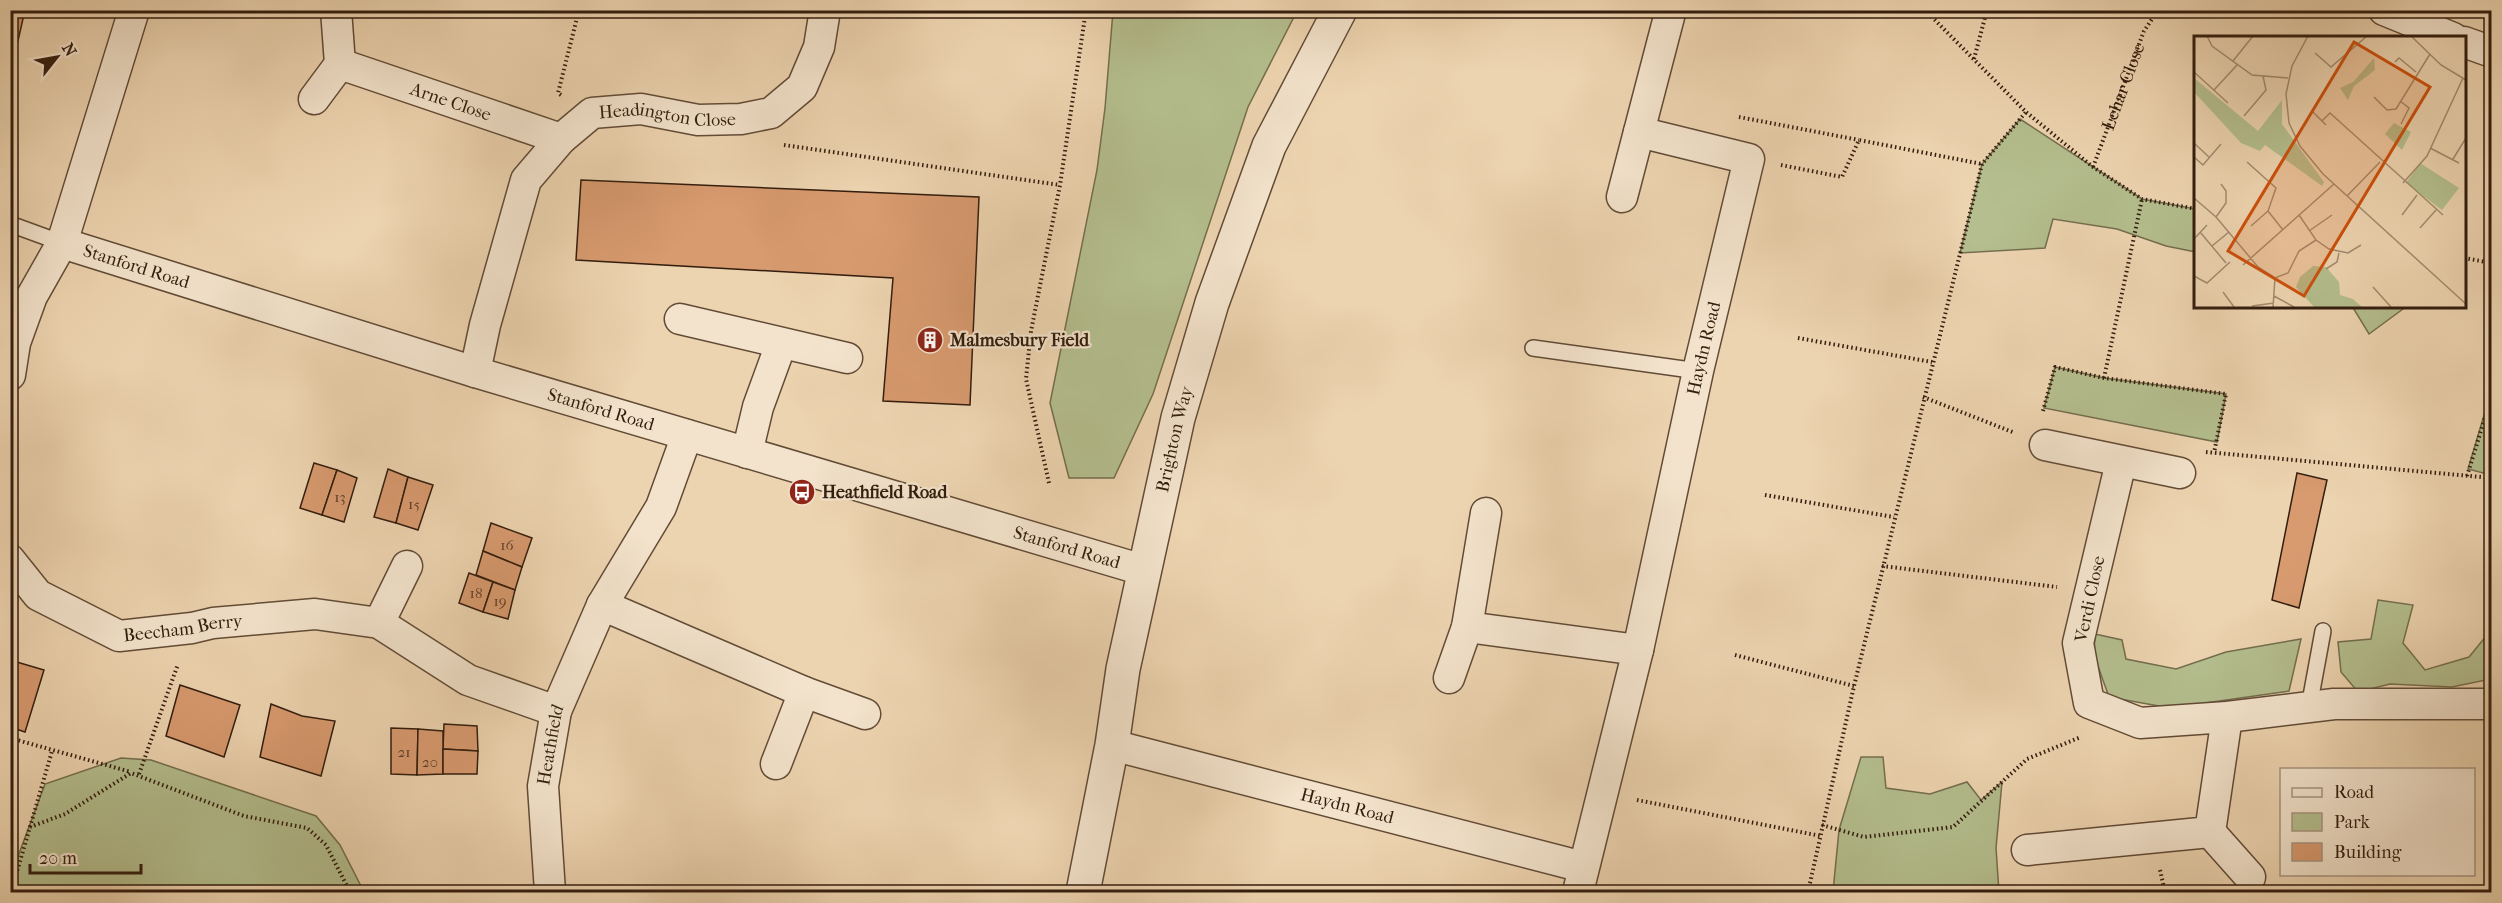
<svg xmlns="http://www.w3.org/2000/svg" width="2502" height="903" viewBox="0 0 2502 903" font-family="'IM FELL French Canon',serif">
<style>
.green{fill:#b4be8e;stroke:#746e4e;stroke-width:1.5}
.building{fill:#d89a6f;stroke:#331d0e;stroke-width:1.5}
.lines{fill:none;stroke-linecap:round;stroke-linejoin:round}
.service-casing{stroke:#624b36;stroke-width:18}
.minor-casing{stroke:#624b36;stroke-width:33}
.tertiary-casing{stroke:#624b36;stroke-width:36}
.path{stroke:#331d0e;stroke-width:4;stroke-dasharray:1.5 3;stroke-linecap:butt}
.service{stroke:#f3e3cc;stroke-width:15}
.minor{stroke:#f3e3cc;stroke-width:30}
.tertiary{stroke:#f3e3cc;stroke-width:33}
.labels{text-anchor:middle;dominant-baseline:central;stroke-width:4.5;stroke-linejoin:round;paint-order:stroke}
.number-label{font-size:15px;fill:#5c3c26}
.street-label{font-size:18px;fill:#331d0e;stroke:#f3e3cc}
.poi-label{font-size:18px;font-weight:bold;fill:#331d0e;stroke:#f3e3cc;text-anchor:start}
.inset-road{fill:none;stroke:#a38b6f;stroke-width:1.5}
.view{fill:#cd500c;fill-opacity:0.15;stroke:#cd500c;stroke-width:3}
.inset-edge{fill:none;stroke:#331d0e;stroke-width:3}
</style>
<rect width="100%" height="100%" fill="#edd4b0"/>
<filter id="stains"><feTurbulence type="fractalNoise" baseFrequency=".00333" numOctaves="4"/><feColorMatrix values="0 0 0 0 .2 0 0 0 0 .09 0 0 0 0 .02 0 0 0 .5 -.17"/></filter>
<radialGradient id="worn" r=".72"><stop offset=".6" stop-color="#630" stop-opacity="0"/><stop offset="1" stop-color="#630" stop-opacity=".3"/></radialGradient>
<g class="green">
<polygon points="1113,11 1297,11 1248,107 1153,394 1114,478 1069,478 1050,403 1097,170 1105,108"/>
<polygon points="2020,119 2142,199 2196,209 2196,252 2166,246 2117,229 2053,219 2045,248 1960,253 1982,164"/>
<polygon points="2352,306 2407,306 2369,334"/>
<polygon points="2055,367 2104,378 2226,394 2217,442 2044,408"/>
<polygon points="2490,395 2492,395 2491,475 2468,469"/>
<polygon points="2378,600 2413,605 2403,643 2425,670 2469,657 2491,630 2491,679 2452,687 2390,684 2358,692 2341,672 2338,642 2371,639"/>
<polygon points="2095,634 2122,640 2126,659 2176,669 2226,652 2301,639 2289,691 2170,708 2109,697 2094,655"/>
<polygon points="1861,757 1883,757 1886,788 1930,794 1967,782 1981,800 2002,782 1996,848 1999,892 1833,892 1839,830"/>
<polygon points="121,758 151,760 316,816 340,845 364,892 11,892 11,875 45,784"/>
</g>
<g class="building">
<polygon points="10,10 25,10 10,76"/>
<polygon points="581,180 979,197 970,405 883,401 893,278 576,260"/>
<polygon points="314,463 337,470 322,515 300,508"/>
<polygon points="388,469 408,477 396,523 374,517"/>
<polygon points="337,470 357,478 344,522 322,515"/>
<polygon points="2297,473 2327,480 2299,608 2272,600"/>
<polygon points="408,477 433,485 418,530 396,523"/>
<polygon points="491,523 532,538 522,567 483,551"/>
<polygon points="483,551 522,567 515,590 476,575"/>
<polygon points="469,573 493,582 483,612 459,603"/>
<polygon points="493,582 515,590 508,619 483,612"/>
<polygon points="10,660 44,670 25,732 10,727"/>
<polygon points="180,685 240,705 224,757 166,736"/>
<polygon points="271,704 302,716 335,721 321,776 260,757"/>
<polygon points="444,724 477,726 478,751 443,749"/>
<polygon points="391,728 418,729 417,775 391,774"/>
<polygon points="418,729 443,731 443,774 417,775"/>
<polygon points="443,749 478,751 477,774 443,774"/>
<polygon points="10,762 17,764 10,788"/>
</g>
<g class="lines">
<defs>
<g id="service">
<polyline points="10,224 62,243"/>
<polyline points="1533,348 1698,371"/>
<polyline points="2309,707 2323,631"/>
</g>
<g id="minor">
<polyline points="2384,10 2453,38"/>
<polyline points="2464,42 2492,52"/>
<path id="s2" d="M340,64L561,139"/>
<polyline points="314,99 340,64 336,10"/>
<polyline points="1622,197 1670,13"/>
<path id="s3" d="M62,243L475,372L1143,570"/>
<polyline points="680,319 847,358"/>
<path id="s4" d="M475,372L485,325L526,180L561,139L592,113L641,109L698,120L741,119L771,113L802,87L819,47L825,10"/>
<polyline points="10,375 15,343 32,296 62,243 134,10"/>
<polyline points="2045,445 2180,473"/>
<polyline points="747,453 758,407 781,344"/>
<polyline points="2121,462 2078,643 2089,703 2140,723 2227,717 2334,704 2492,704"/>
<path id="s5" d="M10,560L38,595L119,636L192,628L213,623L315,614L379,623L468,680L556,711"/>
<polyline points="602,605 804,692 865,714"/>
<polyline points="379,623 407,566"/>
<polyline points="1467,627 1638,650"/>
<polyline points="1449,678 1467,627 1486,513"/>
<path id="s6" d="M1112,745L1583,867"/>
<polyline points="776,764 804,692"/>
<polyline points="2210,832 2250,877"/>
<polyline points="2027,850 2210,832 2227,717"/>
<path id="s7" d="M550,892L543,786L556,711L602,605L661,507L687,435"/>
<path id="s8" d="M1578,892L1638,650L1698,371L1749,159L1639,132"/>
</g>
<g id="tertiary">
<path id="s9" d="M1083,892L1112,745L1123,669L1178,418L1212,303L1269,146L1340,10"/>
</g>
</defs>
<use href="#service" class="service-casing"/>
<use href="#minor" class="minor-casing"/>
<use href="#tertiary" class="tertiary-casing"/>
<g class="path">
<polyline points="1925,10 2026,112 2093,167 2142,199 2196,209"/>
<polyline points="1974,59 1987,10"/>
<polyline points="561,95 558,93 579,10"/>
<polyline points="1739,117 1859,140"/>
<polyline points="784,145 1060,185"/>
<polyline points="1781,165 1842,177 1859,140 1982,164"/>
<path id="s1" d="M2093,167L2144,31L2158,10"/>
<polyline points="2464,258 2492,263"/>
<polyline points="1798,338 1932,362"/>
<polyline points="2104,378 2142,199"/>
<polyline points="1923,397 2015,433"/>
<polyline points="2043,411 2055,367 2104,378 2226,394 2214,453"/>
<polyline points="2206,452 2492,478"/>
<polyline points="2467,476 2492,395"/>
<polyline points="1049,483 1026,379 1031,331 1060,185 1086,10"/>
<polyline points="1765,495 1894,517"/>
<polyline points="1882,566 2057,587"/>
<polyline points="2487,653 2492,625"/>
<polyline points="1735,655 1854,686"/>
<polyline points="10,738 131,772"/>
<polyline points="139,774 178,664"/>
<polyline points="1637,800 1821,836"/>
<polyline points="1822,825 1864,837 1953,827 2027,759 2081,737"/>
<polyline points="30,827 52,751"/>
<polyline points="2160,870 2165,892"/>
<polyline points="11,892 30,827 65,814 131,773 244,816 307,828 326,845 350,892"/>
<polyline points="1808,892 1854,686 1982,164 2026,112"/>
</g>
<use href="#service" class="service"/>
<use href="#minor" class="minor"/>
<use href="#tertiary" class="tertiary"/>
</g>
<defs>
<symbol id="building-disc" viewBox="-11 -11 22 22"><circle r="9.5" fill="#8f2418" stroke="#f3e3cc"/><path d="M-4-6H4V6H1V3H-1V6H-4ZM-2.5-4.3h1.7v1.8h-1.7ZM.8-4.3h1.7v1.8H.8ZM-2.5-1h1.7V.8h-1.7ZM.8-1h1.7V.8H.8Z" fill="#fff"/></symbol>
<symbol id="bus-disc" viewBox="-11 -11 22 22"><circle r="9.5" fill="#8f2418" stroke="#f3e3cc"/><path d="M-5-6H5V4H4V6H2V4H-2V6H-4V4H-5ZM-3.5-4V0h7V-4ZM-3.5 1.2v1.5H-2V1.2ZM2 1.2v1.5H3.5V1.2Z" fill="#fff"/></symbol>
</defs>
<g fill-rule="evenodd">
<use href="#building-disc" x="915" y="325" width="30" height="30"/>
<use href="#bus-disc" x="787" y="477" width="30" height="30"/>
</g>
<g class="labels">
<g class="number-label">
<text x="340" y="497">13</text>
<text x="414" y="504">15</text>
<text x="507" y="545">16</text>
<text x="476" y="593">18</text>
<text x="500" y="601">19</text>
<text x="404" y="752">21</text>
<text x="430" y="762">20</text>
</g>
<g class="street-label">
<text stroke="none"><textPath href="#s1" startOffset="86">Lehar Close</textPath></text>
<text stroke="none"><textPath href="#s2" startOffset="117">Arne Close</textPath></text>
<text stroke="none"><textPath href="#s4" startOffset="369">Headington Close</textPath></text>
<text stroke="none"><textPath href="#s3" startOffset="78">Stanford Road</textPath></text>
<text stroke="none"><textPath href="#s8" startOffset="558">Haydn Road</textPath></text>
<text stroke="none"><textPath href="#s3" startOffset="564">Stanford Road</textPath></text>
<text stroke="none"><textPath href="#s9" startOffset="462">Brighton Way</textPath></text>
<text stroke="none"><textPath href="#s3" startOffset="1050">Stanford Road</textPath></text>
<text transform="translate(2090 599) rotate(-78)">Verdi Close</text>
<text stroke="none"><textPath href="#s5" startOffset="200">Beecham Berry</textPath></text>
<text stroke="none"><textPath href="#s7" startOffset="148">Heathfield</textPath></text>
<text stroke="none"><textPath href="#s6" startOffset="243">Haydn Road</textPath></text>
</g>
<g class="poi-label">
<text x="950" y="340">Malmesbury Field</text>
<text x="822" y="492">Heathfield Road</text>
</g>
</g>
<g transform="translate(2194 36)">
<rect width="272" height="272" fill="#edd4b0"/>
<path d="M180,22L181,34L160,50L154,64L146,52L159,46ZM0,42L64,95L88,64V88L130,146L128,150L71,109L66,115L47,107L0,56ZM200,87L217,96L208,114L191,98ZM226,127L265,152L248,174L212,147ZM119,230L132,231L145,246L146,259L159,263L168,271H120L102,251L106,241Z" fill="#b4be8e"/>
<path class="inset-road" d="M13,0L18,10L58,39L94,42M114,0L98,30L92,58L95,87L106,110L129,138L272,268M217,0L247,29L272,44M121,17L137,31L173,0M39,25L59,0M201,26L205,22L222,36M0,36L34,67M20,54L43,29M180,61L193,74L202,73L236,18M206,65L215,72L207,88M119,76L132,89M50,80L72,54L69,40M128,85L136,77L249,179M0,107L16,122M236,112L265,127M0,121L9,129L27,108M259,123L272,102M53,126L82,152L74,175L89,194M209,147L233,120L269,42M153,160L186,126M0,162L22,181L64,231L81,242L94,237L105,215L122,204M105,179L122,204L135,213L154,217L167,209M208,179L223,159M22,181L32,167V155L27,148M57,190L74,175M226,192L242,174M115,195L138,179M6,196L32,227M0,203L13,189M18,210L35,196M49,229L140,148M132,233L143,226L145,217M0,240L13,247L36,226M179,251L197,271M29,256L40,271M80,260L100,271M58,270L80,267M79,271L81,242"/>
<path class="view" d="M160,6L236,51L110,260L34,215Z"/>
<rect width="272" height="272" class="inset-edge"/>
</g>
<rect width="2502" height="903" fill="none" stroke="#edd4b0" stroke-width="36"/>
<rect x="12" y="12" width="2478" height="879" fill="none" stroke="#331d0e" stroke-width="3"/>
<rect x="18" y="18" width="2466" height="867" fill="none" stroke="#331d0e" stroke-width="1.5"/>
<rect x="2280" y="768" width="195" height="108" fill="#f3e3cc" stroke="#a69480" stroke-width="1.5"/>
<rect x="2292" y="788" width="30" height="9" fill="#f3e3cc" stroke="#a69480" stroke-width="1.5"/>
<text x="2334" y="798" font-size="18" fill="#331d0e">Road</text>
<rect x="2292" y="813" width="30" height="18" fill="#b4be8e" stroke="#a69480" stroke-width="1.5"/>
<text x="2334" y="828" font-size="18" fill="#331d0e">Park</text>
<rect x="2292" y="843" width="30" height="18" fill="#d89a6f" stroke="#a69480" stroke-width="1.5"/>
<text x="2334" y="858" font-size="18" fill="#331d0e">Building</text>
<g transform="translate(57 57) rotate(59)" stroke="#f3e3cc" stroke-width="4.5" paint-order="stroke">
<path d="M0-4.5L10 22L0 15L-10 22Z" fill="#331d0e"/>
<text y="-9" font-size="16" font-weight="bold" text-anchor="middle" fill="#331d0e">N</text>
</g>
<path d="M30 864v9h111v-9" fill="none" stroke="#331d0e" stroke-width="3"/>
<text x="39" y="864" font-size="18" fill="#331d0e" stroke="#f3e3cc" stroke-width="4.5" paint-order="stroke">20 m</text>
<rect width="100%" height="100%" filter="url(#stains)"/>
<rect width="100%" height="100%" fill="url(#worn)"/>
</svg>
